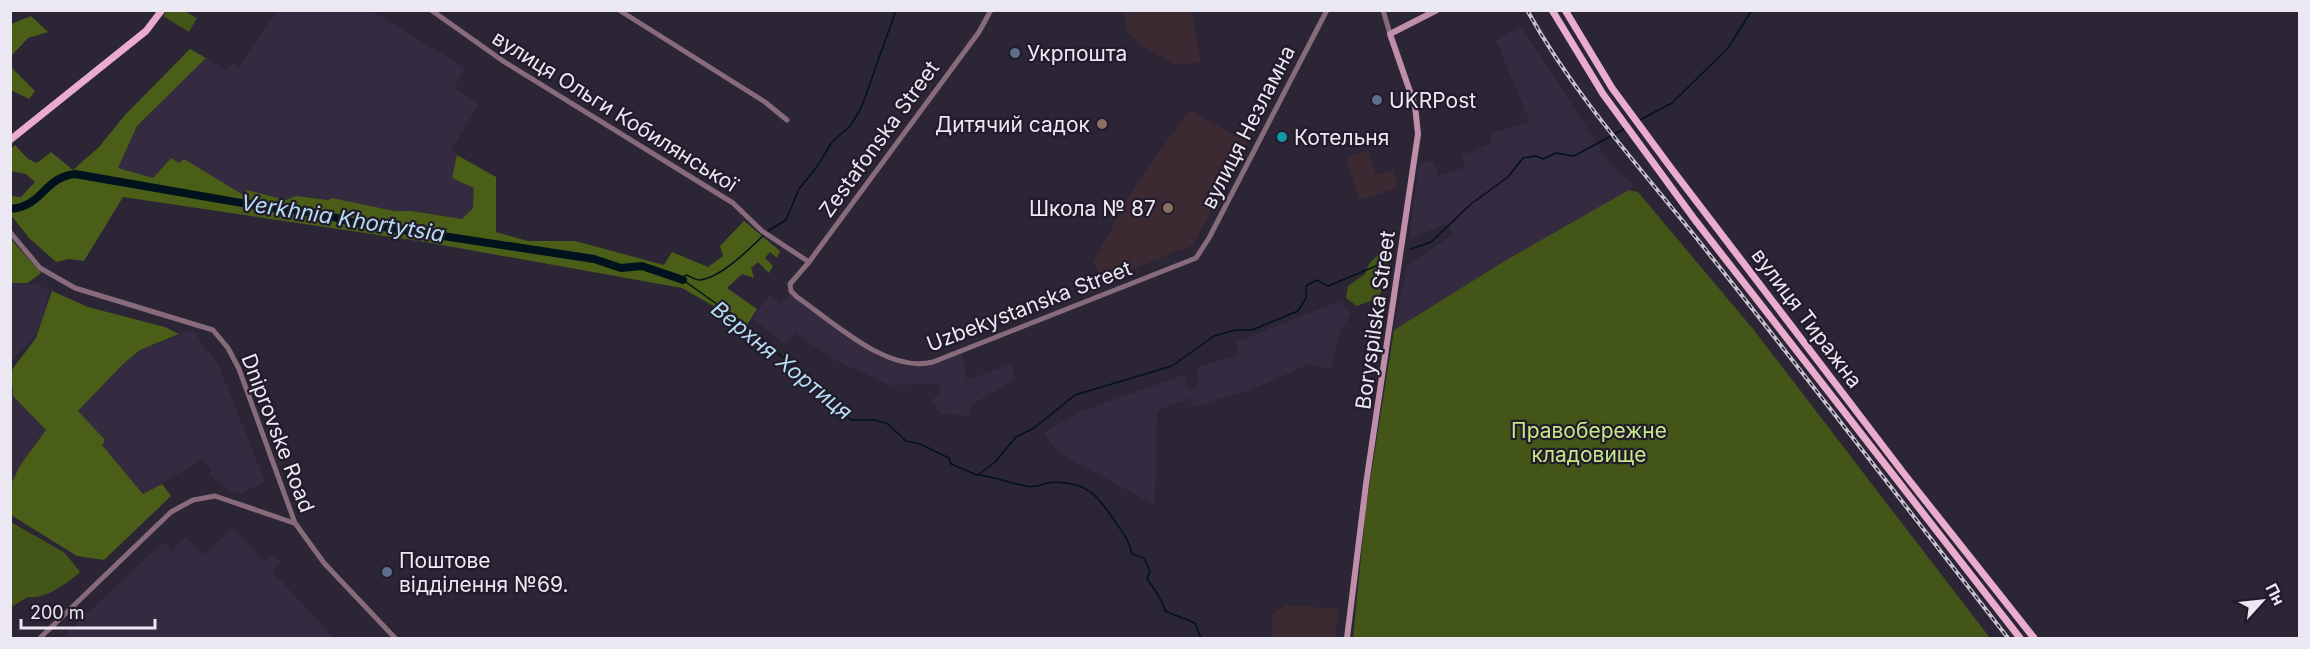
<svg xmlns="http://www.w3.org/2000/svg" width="2310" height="649" viewBox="0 0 2310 649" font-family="Inter,sans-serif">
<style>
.commercial{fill:#3c2a33}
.built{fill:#352b41}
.education{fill:#3c2a32}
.green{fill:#445617}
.forest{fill:#4a5e17}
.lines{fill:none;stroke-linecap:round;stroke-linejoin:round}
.stream{stroke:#00121d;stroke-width:1.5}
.river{stroke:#00121d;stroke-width:8}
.tertiary{stroke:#886b7a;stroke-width:5}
.secondary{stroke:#bf8fa9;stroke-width:6}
.primary{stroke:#e9accd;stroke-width:7}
.rail-casing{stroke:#c7c2ce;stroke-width:4}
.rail{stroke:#221b2b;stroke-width:1.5;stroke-dasharray:4.5;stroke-linecap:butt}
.service-dot{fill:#5c6f8a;stroke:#221b2b;stroke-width:2}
.education-dot{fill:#8d6e63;stroke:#221b2b;stroke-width:2}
.culture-dot{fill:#0f9aa8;stroke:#221b2b;stroke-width:2}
.labels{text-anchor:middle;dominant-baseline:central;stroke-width:4.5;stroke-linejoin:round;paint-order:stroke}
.poi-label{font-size:21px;fill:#ece8f3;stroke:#221b2b;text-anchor:start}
.street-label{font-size:21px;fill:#ece8f3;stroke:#221b2b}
.park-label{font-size:21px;fill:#c7e786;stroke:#221b2b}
.water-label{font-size:22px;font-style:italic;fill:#b5ddf2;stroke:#221b2b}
</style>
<rect width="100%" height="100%" fill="#2c2535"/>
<g class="commercial">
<polygon points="1368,151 1376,175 1394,169 1397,188 1359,200 1346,157"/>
<polygon points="1286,605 1339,609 1335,638 1271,638 1272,614"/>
</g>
<g class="built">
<polygon points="277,11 372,11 465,68 454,88 479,104 451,150 457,155 452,178 474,187 473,208 462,219 412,211 394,211 350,204 347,201 296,196 286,200 247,190 245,196 171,159 153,178 118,168 137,126 206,58 227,70 233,63 239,67"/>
<polygon points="1521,26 1609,162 1633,185 1629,190 1579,221 1503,262 1394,330 1407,265 1454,234 1446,223 1409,240 1419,163 1434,161 1439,176 1465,167 1462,155 1491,143 1492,133 1530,122 1496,40"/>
<polygon points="11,283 36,284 49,290 44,318 37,333 11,362"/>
<polygon points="770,294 781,304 790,294 880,358 908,365 930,366 962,353 967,380 1013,364 1014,380 971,405 968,416 940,413 931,401 941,392 940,384 890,385 835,360 795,333 786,344 752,319"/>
<polygon points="1340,301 1351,314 1339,332 1331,369 1309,364 1251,390 1192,407 1190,398 1157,411 1155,505 1059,453 1044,433 1077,413 1183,375 1189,391 1198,386 1197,367 1239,355 1236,342"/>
<polygon points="194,330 206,352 209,351 218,364 265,482 240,494 229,491 209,474 212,470 203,459 144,494 102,445 78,411 123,364 140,350"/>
<polygon points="11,387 13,396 46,430 21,464 11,484"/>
<polygon points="233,528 265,562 274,554 281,562 272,571 334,638 61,638 163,542 172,551 186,537 203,555"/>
</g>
<g class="education">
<polygon points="1140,11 1192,11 1201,63 1174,64 1144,47 1126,31 1124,13"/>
<polygon points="1189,110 1247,142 1193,245 1102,281 1093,262 1137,183"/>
</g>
<g class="green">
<polygon points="167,11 184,11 197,18 189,32 163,16"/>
<polygon points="1629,190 1638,192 1753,329 1990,638 1353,638 1366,507 1394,330 1503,262"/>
<polygon points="1387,245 1388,276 1378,298 1357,306 1346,298 1348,286 1365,274 1369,264"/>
<path d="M11,522L65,553L80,572C68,583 44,600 28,597L11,607Z"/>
</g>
<g class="forest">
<polygon points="31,16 48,32 28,38 11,56 11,24"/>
<polygon points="190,49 206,58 137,126 118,168 153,178 171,158 179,163 184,159 245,196 247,190 286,200 296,196 328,200 332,198 394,211 412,211 462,219 473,208 474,188 452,178 457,155 496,177 496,232 528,241 575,241 664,265 672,252 708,267 723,256 720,246 744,221 780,251 777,258 770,252 765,258 773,266 769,273 758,262 751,268 754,278 742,274 727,288 757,309 747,325 682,288 425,242 123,197 84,261 69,259 56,262 29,238 11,215 11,196 21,197 35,182 26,174 11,171 11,149 15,145 28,159 37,163 51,152 73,170 99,147 125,115"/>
<polygon points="10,66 35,91 29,99 11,90"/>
<polygon points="10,238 41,273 28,283 11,283"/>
<polygon points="52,291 88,307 165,327 179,334 140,350 123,364 78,411 105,440 102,445 143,494 162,484 171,496 104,560 77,556 11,515 11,484 21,464 46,430 13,396 11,371 36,338"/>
</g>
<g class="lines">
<g class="stream">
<polyline points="1638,121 1672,103 1728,48 1752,10"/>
<polyline points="768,231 786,220 799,189 816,168 832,142 851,125 862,106 896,10"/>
<polyline points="1411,249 1431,242 1471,204 1508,177 1523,158 1536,156 1543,159 1556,153 1574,156 1624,129"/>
<path d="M680,279L686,275C690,276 697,281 700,280C721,278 749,249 765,234"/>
<polyline points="683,280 721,307 723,311 731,313 825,394 851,420 875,420 888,424 906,441 920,444 949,458 951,464 977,475"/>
<polyline points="978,475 995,462 1016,437 1034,428 1075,395 1172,366 1214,336 1236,330 1252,330 1298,311 1306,298 1306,286 1317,280 1328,286 1388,261"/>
<path d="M979,475C996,477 1008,483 1026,486C1037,489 1047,481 1057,482C1089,484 1097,495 1114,520C1122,532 1130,541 1132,554L1144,558L1150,571L1147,579C1154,589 1163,600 1165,611L1195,623L1201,638"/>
</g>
<path class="river" d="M10,209C44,206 43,178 75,174L259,206L318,213L351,222L594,259L621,268L642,266L683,280"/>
<g class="tertiary">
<polyline points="431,10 503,61 733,203 762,231 809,262"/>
<polyline points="619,10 765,102 787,120"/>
<path d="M991,10L979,32L809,262L790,284L791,291L797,297C832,321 887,374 933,362L1196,258L1209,238L1327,10"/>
<polyline points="1383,10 1390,34"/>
<polyline points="10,232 40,268 75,288 213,330 228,348 239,369 295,523 324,563 395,638"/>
<polyline points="40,638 171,512 193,500 215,496 294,523"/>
</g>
<polyline class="secondary" points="1347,638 1366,484 1418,134 1415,106 1390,34 1437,10"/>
<g class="primary">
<polyline points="1552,10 1603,94 1695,220 2020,638"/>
<polyline points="1565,10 1612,88 1671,168 1905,475 2034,638"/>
<polyline points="10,140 146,31 162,10"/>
</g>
<defs>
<path id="rail" d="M1527,10C1574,95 1638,165 1698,240C1803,372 1905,506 2008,638"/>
</defs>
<use href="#rail" class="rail-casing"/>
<use href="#rail" class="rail"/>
</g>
<g class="service-dot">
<circle cx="1015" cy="53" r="6"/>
<circle cx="1377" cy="100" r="6"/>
<circle cx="387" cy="572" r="6"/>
</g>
<g class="education-dot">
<circle cx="1102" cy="124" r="6"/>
<circle cx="1168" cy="208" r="6"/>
</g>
<circle class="culture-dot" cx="1282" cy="137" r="6"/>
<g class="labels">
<g class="poi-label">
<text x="1027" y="53">Укрпошта</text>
<text x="1389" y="100">UKRPost</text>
<text x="1090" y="124" text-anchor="end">Дитячий садок</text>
<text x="1294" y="137">Котельня</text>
<text x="1156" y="208" text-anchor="end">Школа № 87</text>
<text x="399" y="560">Поштове<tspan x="399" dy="24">відділення №69.</tspan></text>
</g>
<g class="street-label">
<text transform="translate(615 111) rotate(32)">вулиця Ольги Кобилянської</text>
<text transform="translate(1248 127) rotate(-63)">вулиця Незламна</text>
<text transform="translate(879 139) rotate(-54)">Zestafonska Street</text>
<text transform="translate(1029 306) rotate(-21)">Uzbekystanska Street</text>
<text transform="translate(1807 318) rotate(53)">вулиця Тиражна</text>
<text transform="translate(1375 320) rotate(-82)">Boryspilska Street</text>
<text transform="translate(278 433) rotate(69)">Dniprovske Road</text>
</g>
<g class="park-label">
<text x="1589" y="430">Правобережне<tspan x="1589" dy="24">кладовище</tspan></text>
</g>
<g class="water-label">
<text transform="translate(343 218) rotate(9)">Verkhnia Khortytsia</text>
<text transform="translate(782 360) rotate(39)">Верхня Хортиця</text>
</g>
</g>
<rect width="2310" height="649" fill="none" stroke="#ece8f3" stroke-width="24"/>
<g transform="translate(2262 601) rotate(63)" stroke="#221b2b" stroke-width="4.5" paint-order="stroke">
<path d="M0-4.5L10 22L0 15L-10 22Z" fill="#ece8f3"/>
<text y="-9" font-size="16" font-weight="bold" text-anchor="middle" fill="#ece8f3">Пн</text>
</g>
<path d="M21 619v9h134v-9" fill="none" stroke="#ece8f3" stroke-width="3"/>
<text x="30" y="619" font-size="18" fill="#ece8f3" stroke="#221b2b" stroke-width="4.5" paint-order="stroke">200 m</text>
</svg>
